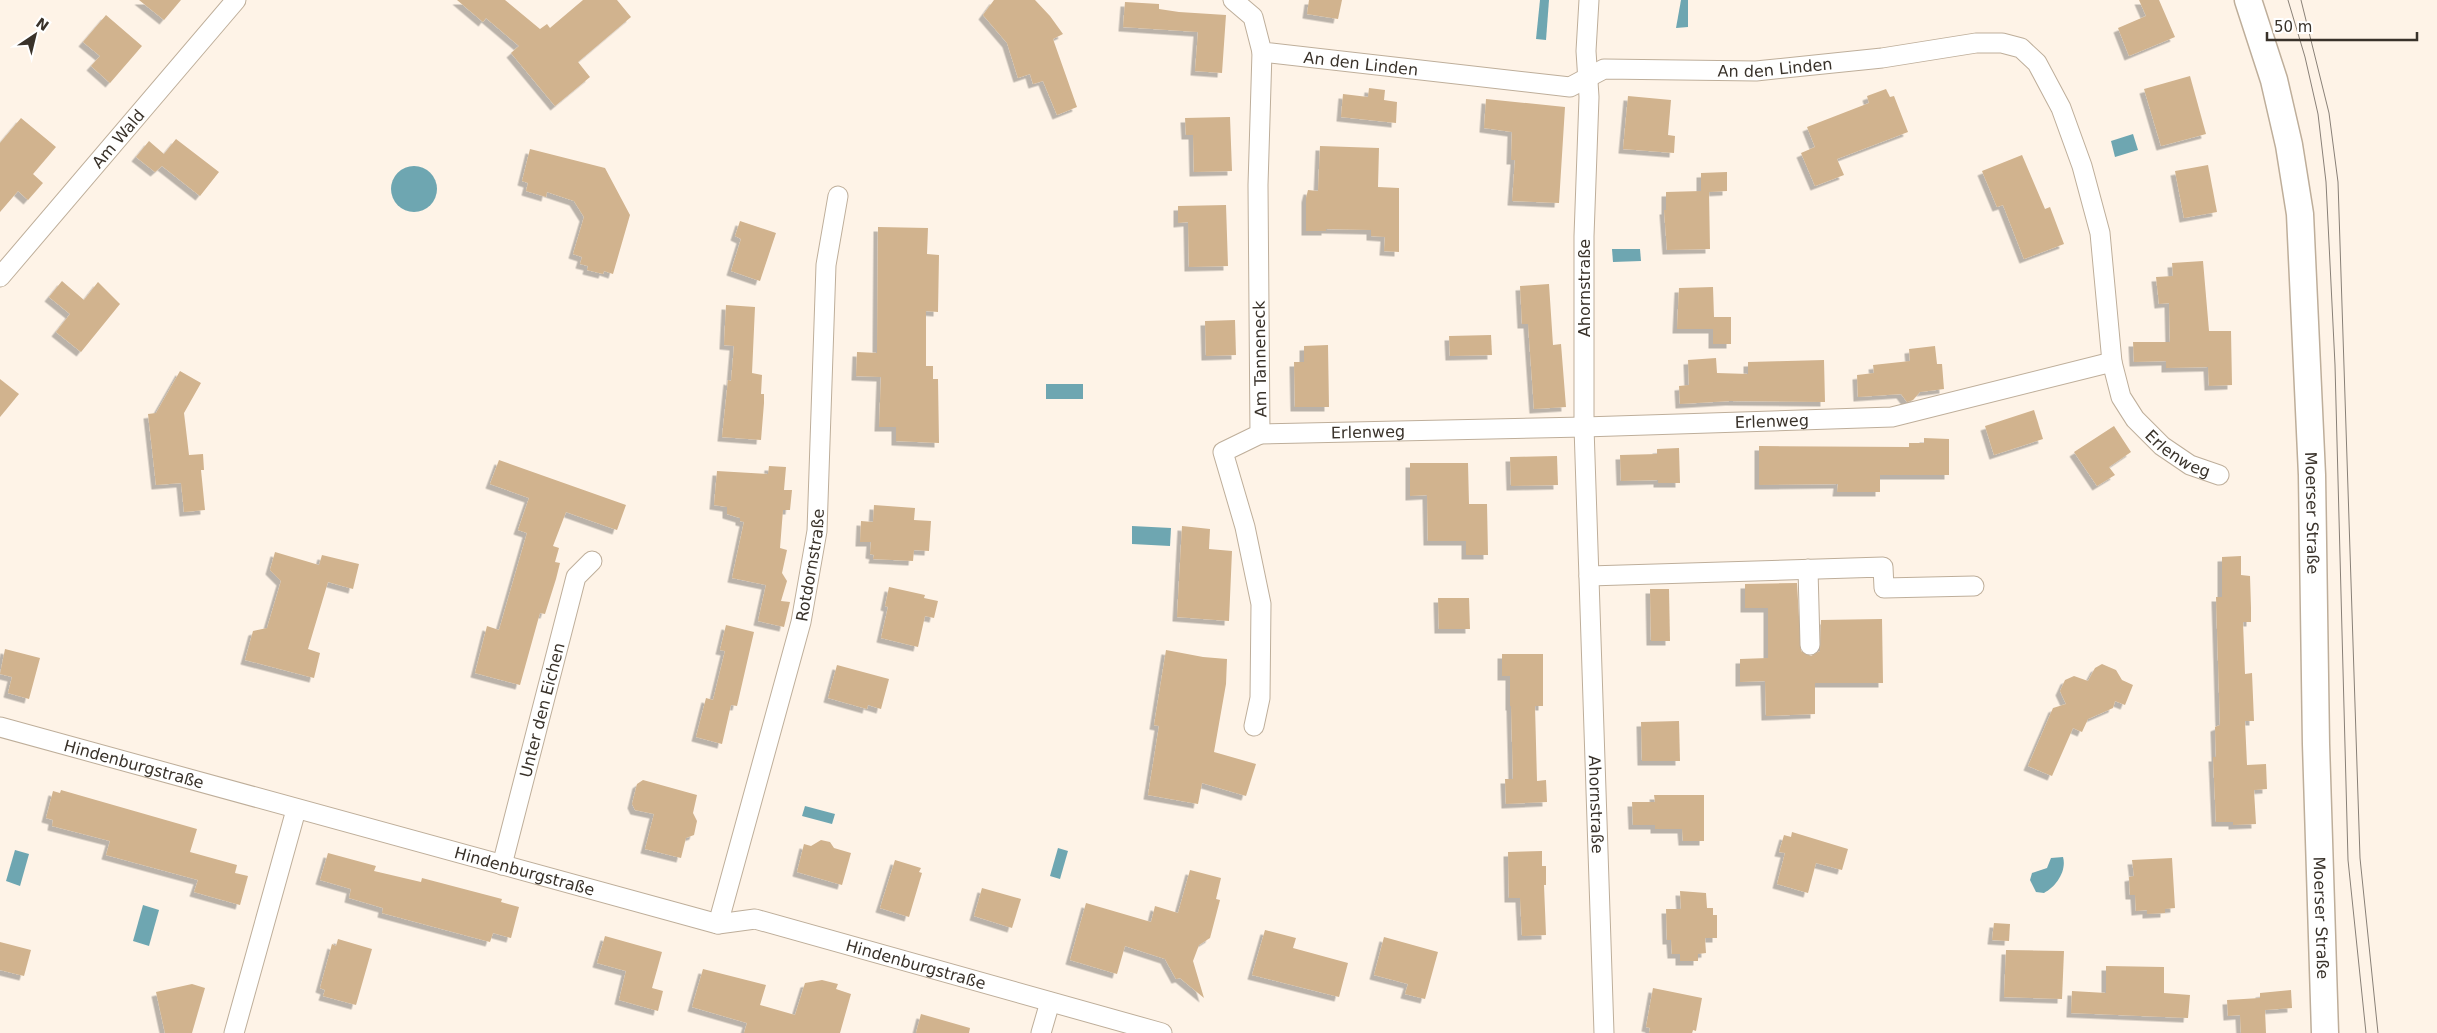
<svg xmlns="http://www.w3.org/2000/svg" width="2437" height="1033" viewBox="0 0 2437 1033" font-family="'DejaVu Sans',sans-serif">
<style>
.water{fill:#6ea6b1}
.building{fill:#d1b38e;filter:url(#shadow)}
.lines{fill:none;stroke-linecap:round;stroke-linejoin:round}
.minor-casing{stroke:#beae9a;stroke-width:21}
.secondary-casing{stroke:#beae9a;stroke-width:29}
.minor{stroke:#fff;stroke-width:19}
.secondary{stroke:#fff;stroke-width:26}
.tram{stroke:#898077;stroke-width:1}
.labels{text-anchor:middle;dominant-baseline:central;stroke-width:4;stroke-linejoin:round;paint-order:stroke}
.street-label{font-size:16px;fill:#39322a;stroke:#fff}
</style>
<defs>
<filter id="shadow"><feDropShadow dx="-4.5" dy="4.5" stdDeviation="0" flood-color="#0004"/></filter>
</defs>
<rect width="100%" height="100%" fill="#fef3e7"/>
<g class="water">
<polygon points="1540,0 1549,0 1546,40 1536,39"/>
<polygon points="1681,0 1688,0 1688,27 1676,28"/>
<polygon points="2133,134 2138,150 2115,157 2111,141"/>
<circle cx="414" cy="189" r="23"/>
<polygon points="1612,249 1640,249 1641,261 1613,262"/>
<rect x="1046" y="384" width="37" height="15"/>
<polygon points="1132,526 1171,528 1170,546 1132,544"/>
<polygon points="805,806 835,814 832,824 802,816"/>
<polygon points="1058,848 1068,851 1060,879 1050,876"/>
<polygon points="15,850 29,854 20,886 6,881"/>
<path d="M2063,857C2067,871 2056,887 2044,893L2036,892L2030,880L2032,873L2047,868L2051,858Z"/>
<polygon points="143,905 159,910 149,946 133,941"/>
</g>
<g class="building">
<polygon points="139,0 181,0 164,20"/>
<polygon points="457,0 505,0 540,29 547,24 550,28 583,0 617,0 631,17 578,62 590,77 555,106 511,53 519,46 486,18 483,22"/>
<polygon points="994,0 1035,0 1050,16 1063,34 1053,39 1077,107 1057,115 1043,81 1033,84 1030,74 1018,78 1007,43 983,15"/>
<polygon points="1309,0 1342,0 1338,19 1307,14"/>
<polygon points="2139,0 2159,0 2175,37 2129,56 2118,28 2146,16"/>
<polygon points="1125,2 1159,4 1159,9 1179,12 1226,15 1222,73 1195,71 1198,32 1123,27"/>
<polygon points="106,15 142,46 110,83 91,66 100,56 83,42"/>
<polygon points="2190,76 2206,134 2161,146 2144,89"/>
<polygon points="1369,88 1385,90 1384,100 1397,102 1396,123 1341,117 1343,94 1368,97"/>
<polygon points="1886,89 1890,97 1894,96 1908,132 1837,159 1844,175 1815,186 1801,153 1815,147 1807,127 1869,103 1867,96"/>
<polygon points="1628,96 1671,100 1668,135 1675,136 1674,153 1623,149"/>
<polygon points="1486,99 1565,107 1559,203 1512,201 1515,160 1511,160 1512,132 1484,128"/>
<polygon points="1230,117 1232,171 1194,172 1193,135 1186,135 1185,118"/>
<polygon points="21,118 56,147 33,174 43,183 28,200 18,191 0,212 0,143"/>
<polygon points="176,139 219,172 200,196 162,166 155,172 136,157 149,141 164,154"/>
<polygon points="1320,146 1379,148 1378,187 1399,188 1399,252 1384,251 1385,237 1371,236 1371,230 1326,229 1326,231 1306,231 1306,198 1308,190 1318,191"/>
<polygon points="530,149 605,168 630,215 613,274 604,271 603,274 587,270 588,266 580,264 582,257 573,254 584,217 574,201 547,192 546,197 526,191 528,183 522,181"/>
<polygon points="2022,155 2045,209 2050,207 2064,244 2024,259 2003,205 1997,207 1982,171"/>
<polygon points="2208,165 2217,212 2184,218 2175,171"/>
<polygon points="1727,172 1727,191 1709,192 1710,249 1667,250 1664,210 1666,210 1666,192 1701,191 1701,173"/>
<polygon points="1226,205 1228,266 1189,267 1188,222 1178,223 1178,206"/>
<polygon points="740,221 776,233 760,281 731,271 741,239 735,236"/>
<polygon points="878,227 928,228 927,254 939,255 938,312 926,311 926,366 933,366 933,379 938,379 939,443 896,441 896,427 879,427 881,377 856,376 857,352 877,353"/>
<polygon points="2203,261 2209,331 2231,331 2232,385 2209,386 2208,367 2166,368 2166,361 2134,362 2133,342 2170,342 2169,303 2159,304 2156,277 2173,276 2172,263"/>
<polygon points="62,281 84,300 98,282 120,304 81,352 56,332 70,314 49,297"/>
<polygon points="1549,284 1553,345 1561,344 1566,407 1534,409 1528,324 1522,324 1520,286"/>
<polygon points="1713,287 1714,317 1731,317 1731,344 1713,344 1713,329 1677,329 1679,288"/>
<polygon points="726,305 755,307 752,373 762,375 761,394 764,394 764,403 761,440 722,437 728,380 731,381 734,346 724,345"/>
<polygon points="1235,320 1236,355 1206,356 1205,321"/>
<polygon points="1491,335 1492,355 1450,356 1449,336"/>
<polygon points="1328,345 1329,407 1295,407 1294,362 1304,362 1304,346"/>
<polygon points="1935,346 1937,364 1942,364 1944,389 1920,392 1913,400 1907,402 1901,394 1858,397 1857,375 1874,373 1873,365 1910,361 1909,349"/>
<polygon points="1716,358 1717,373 1748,374 1748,362 1824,360 1825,402 1730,401 1680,404 1679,386 1689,385 1688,360"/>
<polygon points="180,371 201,383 184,413 189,455 203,454 204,470 201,470 205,510 184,512 181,483 156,485 148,414 156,413"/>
<polygon points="0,379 19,394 0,417"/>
<polygon points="2034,410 2043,439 1994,455 1985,426"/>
<polygon points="2114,426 2131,452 2109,467 2115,475 2097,486 2074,452"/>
<polygon points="1924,438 1949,439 1949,475 1880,475 1880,492 1837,492 1838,484 1759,485 1759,446 1909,447 1909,443 1924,443"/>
<polygon points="1679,448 1680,483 1658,483 1658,480 1621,481 1620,455 1657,454 1657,449"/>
<polygon points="1557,456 1558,485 1511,486 1510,457"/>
<polygon points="499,460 626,505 617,530 566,512 553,546 559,548 555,562 560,563 556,579 545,614 540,613 520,685 475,673 487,626 499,630 527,533 518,530 529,498 490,484"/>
<polygon points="1410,463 1468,463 1469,504 1487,504 1488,555 1466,555 1466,541 1428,541 1427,495 1410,496"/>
<polygon points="769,466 786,467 784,490 792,490 790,510 783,510 780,548 787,550 782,573 787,581 781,601 790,602 784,627 758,621 766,585 732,578 744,522 740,521 740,518 727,514 727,507 714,505 717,471 768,474"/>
<polygon points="874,505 915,508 914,520 931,521 929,551 914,550 913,561 873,559 874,555 870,554 871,542 860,542 861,521 873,522"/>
<polygon points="1182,526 1210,529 1209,549 1232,551 1229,621 1177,617"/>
<polygon points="275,552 319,565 322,555 359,564 353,589 328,582 308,649 320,653 314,678 245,660 253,631 267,628 281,581 270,570"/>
<polygon points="2241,556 2241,575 2250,576 2251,608 2251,622 2243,622 2245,674 2252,673 2254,721 2245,721 2247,765 2266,764 2267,789 2254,790 2256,824 2233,825 2233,822 2216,822 2213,757 2216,757 2215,727 2220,725 2216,597 2222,597 2222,557"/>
<polygon points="1797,583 1801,651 1811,656 1820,651 1821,620 1882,619 1883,683 1815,683 1815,714 1766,716 1765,681 1740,682 1740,659 1768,658 1768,608 1745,608 1745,584"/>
<polygon points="889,587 925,595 924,598 938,601 934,618 925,616 918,647 881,638 888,607 885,606"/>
<polygon points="1650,589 1669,589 1670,641 1651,641"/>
<polygon points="1438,598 1469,598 1470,629 1439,629"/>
<polygon points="726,625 754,632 737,706 731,705 722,744 696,737 706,698 713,700 725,651 720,650"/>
<polygon points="5,649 40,658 29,699 8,693 12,677 0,674"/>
<polygon points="1166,650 1203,657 1227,659 1226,684 1214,752 1256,764 1246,796 1202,783 1198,804 1148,795 1159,726 1154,725"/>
<polygon points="1502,654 1543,654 1543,706 1535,706 1537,781 1546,780 1547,802 1506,804 1505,779 1513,779 1511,706 1510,706 1510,676 1502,676"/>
<polygon points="2102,664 2116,670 2122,680 2133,685 2125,705 2115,701 2113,708 2088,719 2082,732 2073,728 2052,776 2028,766 2053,708 2066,704 2060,691 2065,680 2074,676 2088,681 2095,668"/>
<polygon points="837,665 889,679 881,709 868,705 867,709 828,698"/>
<polygon points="1679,721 1680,761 1642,761 1641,722"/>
<polygon points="643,780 697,795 693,813 697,821 694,835 686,838 681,858 645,849 654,814 635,810 632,804 637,784"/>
<polygon points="61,790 197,829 190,852 237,865 235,873 248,876 240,905 194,892 198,880 106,855 110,841 52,826 53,820 46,818 53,791 60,793"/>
<polygon points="1654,795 1704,795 1704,841 1683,841 1682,829 1655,829 1655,825 1633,825 1632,802 1655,802"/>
<polygon points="1792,832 1848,849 1842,870 1816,863 1808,893 1777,884 1785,853 1779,852 1784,835 1791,837"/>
<polygon points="821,840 830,842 834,848 851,853 842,885 797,872 804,844 811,846"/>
<polygon points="1542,851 1542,866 1546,866 1546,885 1544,885 1546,935 1522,936 1520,898 1509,898 1508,852"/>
<polygon points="328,853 376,866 374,871 421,882 422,878 502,899 501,902 519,907 511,938 493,933 490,942 382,913 383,908 349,898 351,889 320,880"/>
<polygon points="2172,858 2175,908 2165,909 2165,913 2147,914 2147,910 2136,911 2135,895 2130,895 2129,877 2134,876 2132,860"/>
<polygon points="895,860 921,868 919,872 922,873 909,917 880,908"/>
<polygon points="1190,870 1221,878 1216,899 1220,900 1210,938 1199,945 1193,961 1204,998 1180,978 1176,979 1165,959 1125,946 1117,974 1070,960 1086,903 1151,922 1155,906 1178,913"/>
<polygon points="982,888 1021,899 1012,928 974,916"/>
<polygon points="1680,891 1706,893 1707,908 1713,908 1713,915 1717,915 1717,938 1705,938 1706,953 1698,954 1698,961 1680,961 1680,954 1672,954 1671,940 1667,940 1666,909 1681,909"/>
<polygon points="1994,923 2010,924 2009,941 1992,940"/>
<polygon points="1265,930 1296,938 1293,948 1348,963 1339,997 1252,975"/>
<polygon points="605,936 662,952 652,988 663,991 658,1011 619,1000 626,971 597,963"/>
<polygon points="1384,937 1438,952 1425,999 1405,994 1408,984 1374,975"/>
<polygon points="338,939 372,949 356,1005 323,996 325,990 320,988 332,944 336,946"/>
<polygon points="0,942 31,950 24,976 0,970"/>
<polygon points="2006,950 2064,951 2062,999 2004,997"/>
<polygon points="2106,966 2164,967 2164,993 2190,995 2188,1018 2071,1013 2072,991 2106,993"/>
<polygon points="703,969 766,985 760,1005 795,1015 805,983 822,980 838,984 836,989 851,994 840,1033 744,1033 747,1023 692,1007"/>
<polygon points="192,984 205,988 192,1033 165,1033 156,992"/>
<polygon points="1653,988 1702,998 1696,1031 1693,1030 1692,1033 1649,1033 1650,1028 1646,1027"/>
<polygon points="2291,990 2292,1008 2265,1010 2266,1033 2241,1033 2240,1015 2228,1016 2227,1000 2260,998 2260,993"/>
<polygon points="921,1014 970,1028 969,1033 916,1033"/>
</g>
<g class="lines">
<defs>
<g id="minor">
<path id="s1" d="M1233,0L1253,17L1262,52L1570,87L1604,69L1756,71L1882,58L1976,43H2002L2021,48L2037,63L2061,108L2082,166L2100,233L2112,362L2121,397L2135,419L2162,446L2190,465L2219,475"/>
<path id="s2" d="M1589,0L1586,51L1589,97L1584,236V427L1604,1033"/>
<path id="s3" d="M0,277L236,0"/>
<path id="s4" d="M1260,434L1584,427L1892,417L2112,362"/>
<polyline points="1808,569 1810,645"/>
<polyline points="1589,576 1883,567 1884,588 1974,586"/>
<polyline points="1254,726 1260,698 1261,604 1245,527 1223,452 1260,434 1258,185 1262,52"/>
<path id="s5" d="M0,727L718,924L755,919L1162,1033"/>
<path id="s6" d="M502,865L576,577L592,561"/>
<path id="s7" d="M718,924L801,622L817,531L826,265L838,196"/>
<polyline points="234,1033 296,810"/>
<polyline points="1041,1033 1050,1002"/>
</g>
<g id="secondary">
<path id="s8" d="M2248,0L2274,80L2289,145L2300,214L2312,475L2316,744L2325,1033"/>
</g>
</defs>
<use href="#minor" class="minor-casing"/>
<use href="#secondary" class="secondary-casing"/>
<use href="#minor" class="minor"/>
<use href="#secondary" class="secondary"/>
<g class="tram">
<polyline points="2288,0 2305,57 2318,114 2326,182 2335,365 2348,860 2366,1033"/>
<polyline points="2301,0 2329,113 2338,182 2360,858 2378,1033"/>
</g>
</g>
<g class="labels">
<g class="street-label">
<text stroke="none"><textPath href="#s1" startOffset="162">An den Linden</textPath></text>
<text stroke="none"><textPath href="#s1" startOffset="582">An den Linden</textPath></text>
<text stroke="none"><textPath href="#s3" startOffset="182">Am Wald</textPath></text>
<text transform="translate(1584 288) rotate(-90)">Ahornstraße</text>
<text transform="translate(1260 359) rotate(-91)">Am Tanneneck</text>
<text stroke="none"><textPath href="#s4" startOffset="512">Erlenweg</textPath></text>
<text stroke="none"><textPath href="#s4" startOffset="108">Erlenweg</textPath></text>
<text stroke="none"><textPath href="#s1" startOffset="1282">Erlenweg</textPath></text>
<text stroke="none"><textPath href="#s8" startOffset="520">Moerser Straße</textPath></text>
<text stroke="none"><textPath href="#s7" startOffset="371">Rotdornstraße</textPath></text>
<text stroke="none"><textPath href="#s6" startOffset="160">Unter den Eichen</textPath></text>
<text stroke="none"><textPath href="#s5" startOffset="139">Hindenburgstraße</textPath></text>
<text stroke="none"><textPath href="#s2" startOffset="805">Ahornstraße</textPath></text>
<text stroke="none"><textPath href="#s5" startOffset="544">Hindenburgstraße</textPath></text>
<text stroke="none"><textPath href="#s8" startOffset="925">Moerser Straße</textPath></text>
<text stroke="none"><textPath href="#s5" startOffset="949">Hindenburgstraße</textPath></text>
</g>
</g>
<g transform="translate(35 35) rotate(35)" stroke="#ffffff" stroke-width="4" paint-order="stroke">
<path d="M0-4L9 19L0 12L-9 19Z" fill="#39322a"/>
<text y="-8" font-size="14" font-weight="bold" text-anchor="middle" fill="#39322a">N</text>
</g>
<path d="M2267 32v8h150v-8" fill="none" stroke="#39322a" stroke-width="2.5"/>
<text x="2274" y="32" font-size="15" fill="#39322a" stroke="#ffffff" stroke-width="4" paint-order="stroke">50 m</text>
</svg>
